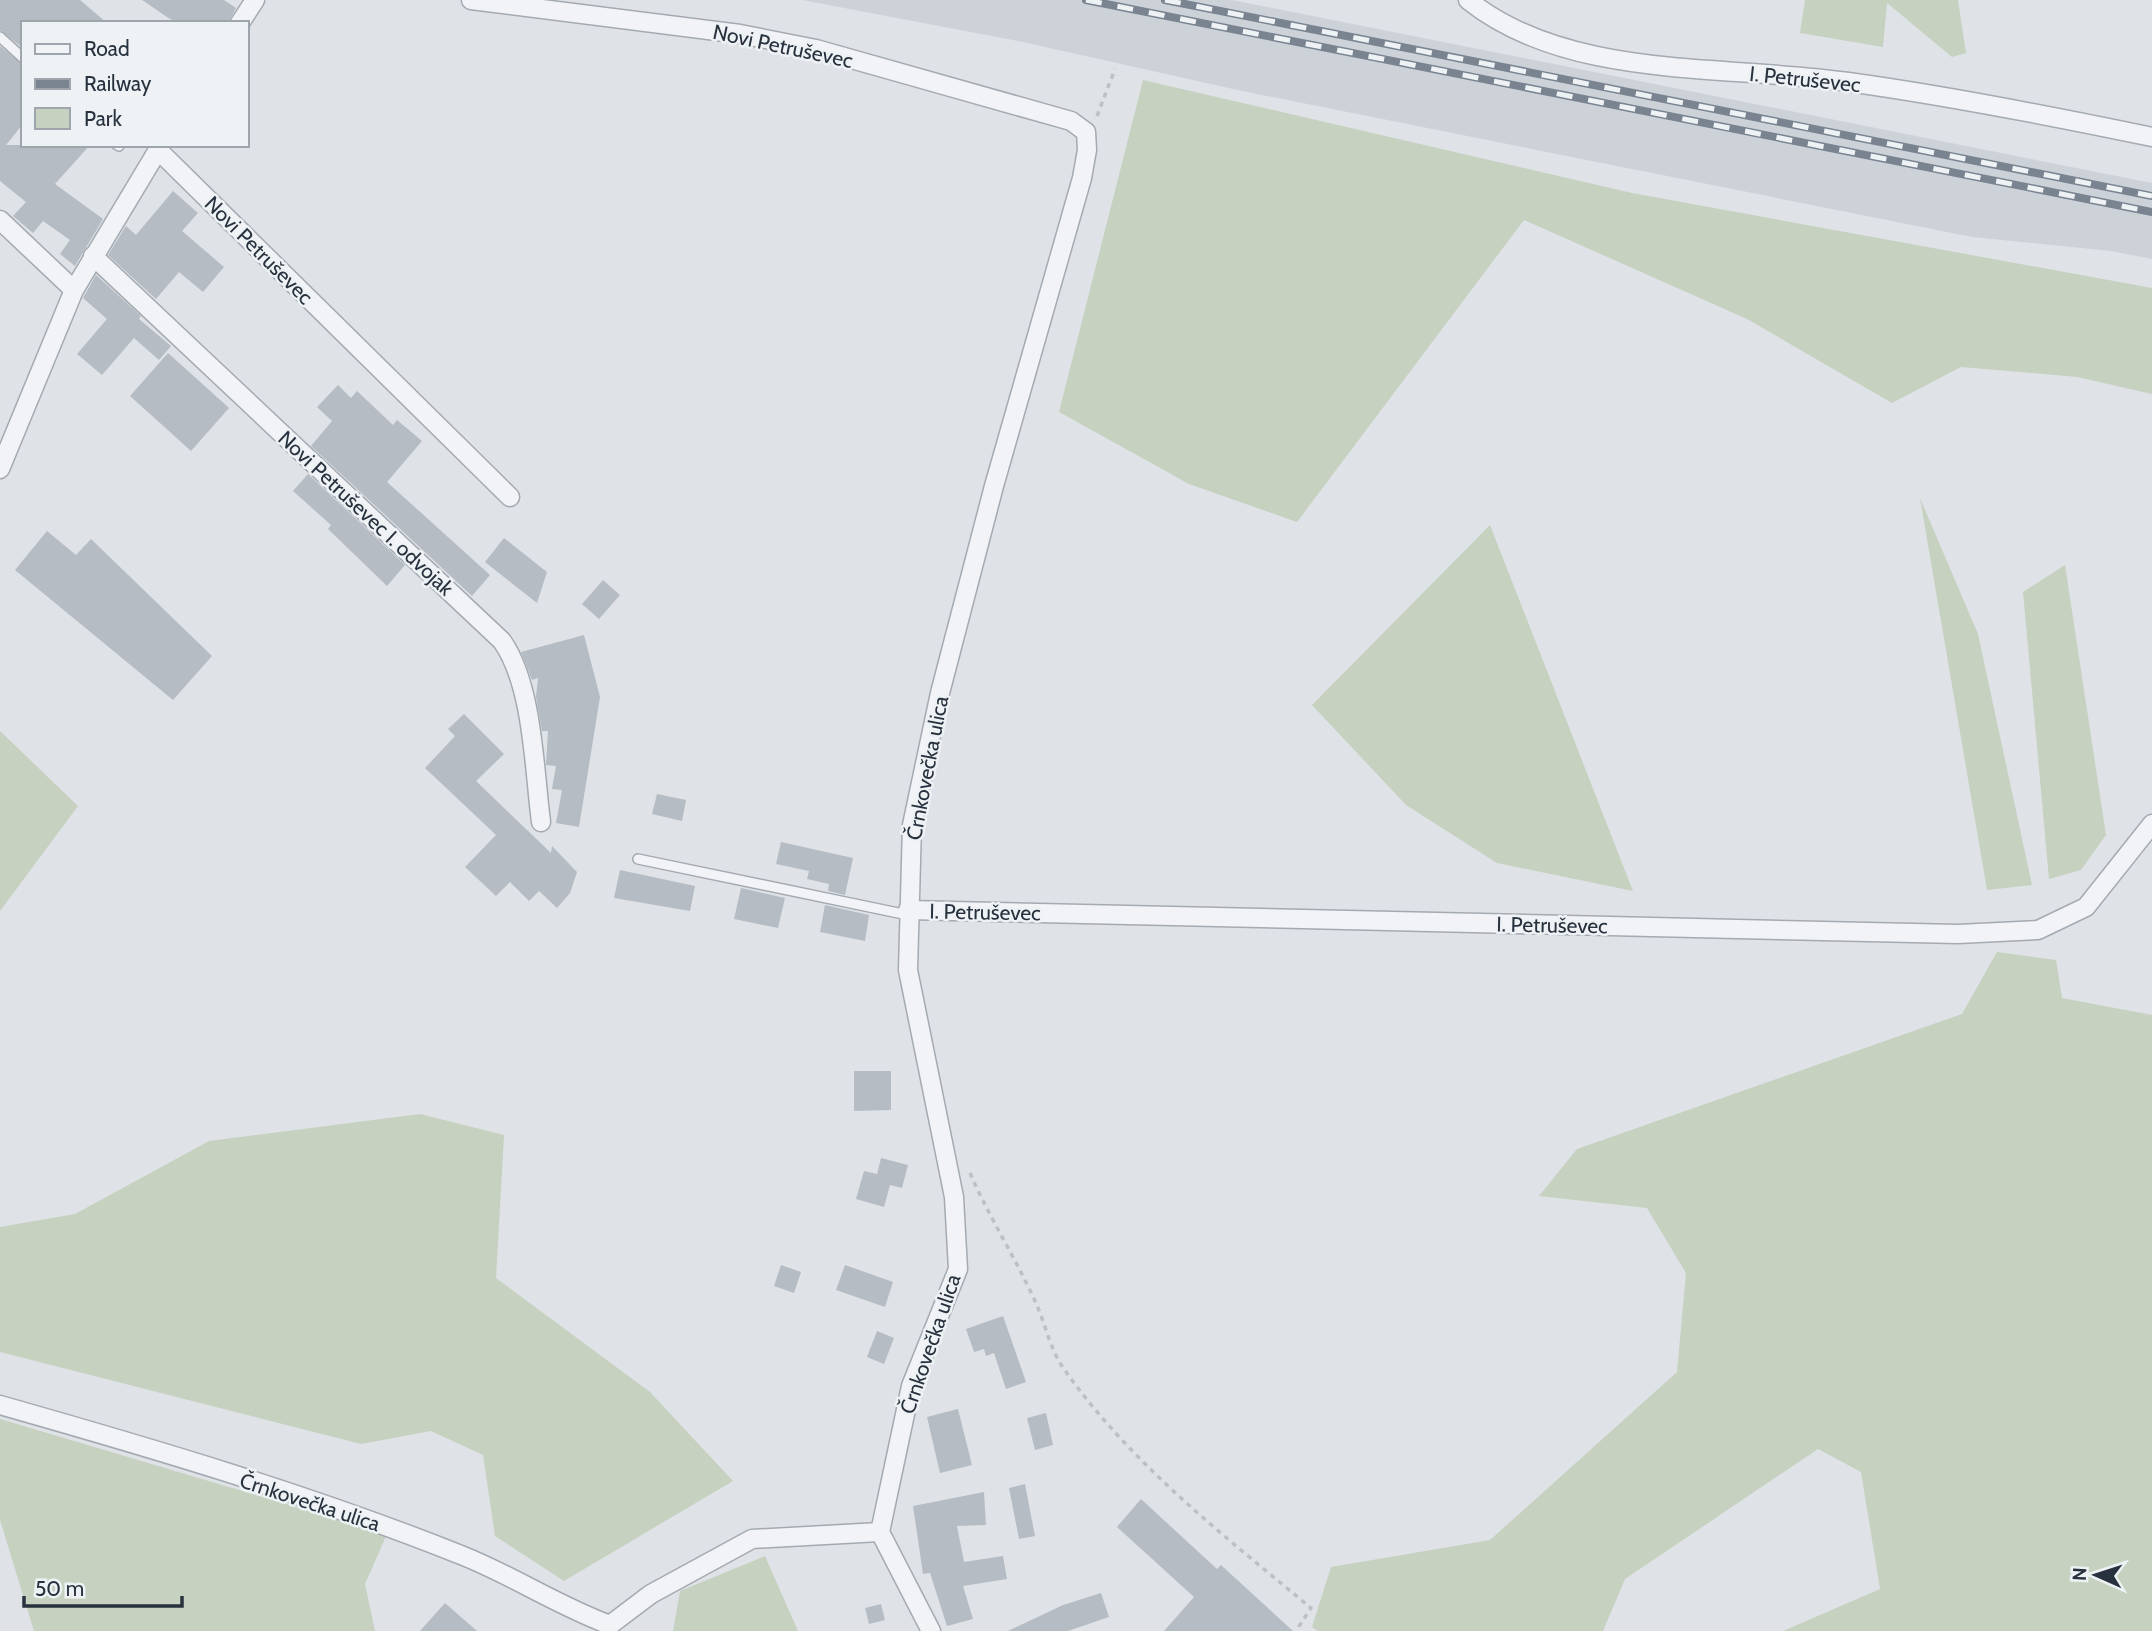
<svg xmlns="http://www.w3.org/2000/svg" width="2152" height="1631" viewBox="0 0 2152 1631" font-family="Cabin,sans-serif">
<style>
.built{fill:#cdd2d9}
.green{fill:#c6d1c0}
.building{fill:#b6bcc4}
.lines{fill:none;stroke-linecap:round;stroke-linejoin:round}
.lane-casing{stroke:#a4aab1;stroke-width:12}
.street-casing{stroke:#a4aab1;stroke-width:21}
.path{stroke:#bdc1c6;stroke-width:3.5;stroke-dasharray:5 5;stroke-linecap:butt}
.lane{stroke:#f1f3f6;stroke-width:9}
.street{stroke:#f1f3f6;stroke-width:18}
.rail-casing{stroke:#798490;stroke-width:8}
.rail{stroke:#eef2f5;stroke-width:5;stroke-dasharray:16;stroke-linecap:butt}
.labels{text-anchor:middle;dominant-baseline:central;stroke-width:5;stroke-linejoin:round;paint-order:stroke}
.street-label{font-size:21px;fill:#28323e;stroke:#eef2f5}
</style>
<rect width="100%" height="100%" fill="#dfe3e7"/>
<polygon class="built" points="802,0 1232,0 2152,183 2152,259 2111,251 1972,237 1242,91 1018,41"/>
<g class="green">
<polygon points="1805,0 1958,0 1966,53 1952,57 1887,3 1883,47 1800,33"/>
<polygon points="1143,80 1632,193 2152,288 2152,394 2077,377 1961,367 1892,403 1747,319 1524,220 1297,522 1189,484 1059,412"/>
<polygon points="1920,498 1978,634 2032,885 1987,890"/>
<polygon points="1490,525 1633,891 1497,863 1406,805 1312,705"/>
<polygon points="2065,565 2106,835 2081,870 2049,879 2023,592"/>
<polygon points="0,731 78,806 0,911"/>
<polygon points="1997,952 2056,960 2062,998 2152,1015 2152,1631 1783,1631 1880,1589 1861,1472 1818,1449 1625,1579 1603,1631 1318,1631 1312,1627 1331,1567 1490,1540 1677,1372 1686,1273 1647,1208 1539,1196 1577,1149 1962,1014"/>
<polygon points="420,1114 504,1135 496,1278 650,1392 733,1481 564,1581 495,1536 483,1455 431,1431 361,1444 0,1352 0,1227 75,1214 209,1141"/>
<polygon points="0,1419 387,1534 365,1584 375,1631 34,1631 0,1520"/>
<polygon points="765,1556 798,1631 673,1631 680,1591"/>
</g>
<g class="building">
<polygon points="0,0 80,0 107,23 23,23 23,48 0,30"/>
<polygon points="142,0 224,0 236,8 228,23 176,23"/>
<polygon points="0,46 23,65 23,124 6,145 90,145 55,184 103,219 75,266 60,254 70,240 43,221 33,233 13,216 26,202 0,181"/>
<polygon points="173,191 198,213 182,231 224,267 203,292 179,272 156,299 108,255 126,226 136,235"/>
<polygon points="96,275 141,316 139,319 171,346 159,360 134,338 102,375 77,354 107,319 83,298"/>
<polygon points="168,353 229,408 191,451 130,396"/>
<polygon points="338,385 351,398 357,391 393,425 397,420 422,441 387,482 490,575 472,596 311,446 332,421 317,407"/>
<polygon points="308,474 405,565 387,586 328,529 331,525 293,491"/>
<polygon points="47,531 76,555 91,539 212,656 173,700 15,570"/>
<polygon points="504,538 547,572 537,603 485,562"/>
<polygon points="603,580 620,595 599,619 582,604"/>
<polygon points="584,635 600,697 579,827 556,823 562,790 552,789 556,766 546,765 548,731 542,731 536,697 538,678 532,680 521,652"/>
<polygon points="464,714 504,754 476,781 551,853 552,846 577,872 570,893 557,908 539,891 529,901 510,882 496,896 465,867 496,835 425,768 455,736 448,729"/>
<polygon points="657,794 686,800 682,821 652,814"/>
<polygon points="781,842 853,858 845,895 828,891 829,884 807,879 809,871 776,864"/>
<polygon points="620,870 695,886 690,911 614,898"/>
<polygon points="741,888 785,898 778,928 734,919"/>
<polygon points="825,905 869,915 865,941 820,932"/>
<polygon points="854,1071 891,1071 891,1110 854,1111"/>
<polygon points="881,1158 908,1165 902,1188 890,1185 884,1207 856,1199 864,1171 877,1174"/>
<polygon points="781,1265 801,1272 794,1293 774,1286"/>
<polygon points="845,1265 893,1282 885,1307 836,1290"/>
<polygon points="1003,1316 1026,1382 1006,1389 994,1353 986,1356 984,1349 974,1352 966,1329"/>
<polygon points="877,1331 894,1338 884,1364 867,1357"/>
<polygon points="958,1409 972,1465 940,1473 927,1417"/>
<polygon points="1046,1413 1053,1445 1035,1450 1027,1418"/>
<polygon points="1025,1484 1035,1536 1019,1539 1009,1488"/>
<polygon points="984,1492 986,1525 957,1526 964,1562 1003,1556 1007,1579 963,1586 973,1619 947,1626 930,1573 923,1574 913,1506"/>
<polygon points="1141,1499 1217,1569 1221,1565 1293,1631 1164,1631 1194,1597 1117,1527"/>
<polygon points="1101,1593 1109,1617 1068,1631 1008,1631 1063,1605"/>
<polygon points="445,1603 477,1631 420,1631"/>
<polygon points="881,1604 885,1620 869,1624 865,1608"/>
</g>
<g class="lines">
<defs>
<g id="lane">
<polyline points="0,37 23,58"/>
<polyline points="117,145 119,146"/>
<polyline points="638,859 908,915"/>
</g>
<g id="street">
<polyline points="471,0 740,34 816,49 1071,121 1086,132 1087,150 1082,178 994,486 940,693 912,825 908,970 954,1197 958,1269 911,1386 880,1532 931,1631"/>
<path d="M1468,0C1569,81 1726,64 1848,82C1950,96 2051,116 2152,137"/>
<polyline points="240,23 255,0"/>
<polyline points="158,150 510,497"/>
<polyline points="0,220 74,290"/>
<path d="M93,256L502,641C533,685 534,768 541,822"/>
<polyline points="0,469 74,290 161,145"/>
<polyline points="908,910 1958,934 2038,930 2086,907 2152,824"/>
<path d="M0,1405C155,1449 311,1495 461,1555C512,1575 558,1606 610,1625L651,1594L752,1539L880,1532"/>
</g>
</defs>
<use href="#lane" class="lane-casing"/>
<use href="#street" class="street-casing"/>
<g class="path">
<polyline points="1097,116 1115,69"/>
<path d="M970,1173C989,1217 1015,1257 1035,1301C1045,1322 1050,1350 1064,1369C1130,1463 1223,1535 1311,1608L1296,1631"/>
</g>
<use href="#lane" class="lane"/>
<use href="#street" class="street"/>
<defs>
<g id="rail">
<polyline points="1086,0 2152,212"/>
<polyline points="1165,0 2152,196"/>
</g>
</defs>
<use href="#rail" class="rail-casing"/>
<use href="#rail" class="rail"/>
</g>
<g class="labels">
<g class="street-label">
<text transform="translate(783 46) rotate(12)">Novi Petruševec</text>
<text transform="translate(1805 79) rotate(6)">I. Petruševec</text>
<text transform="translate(259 250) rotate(45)">Novi Petruševec</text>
<text transform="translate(366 513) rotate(43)">Novi Petruševec I. odvojak</text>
<text transform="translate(927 768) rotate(-79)">Črnkovečka ulica</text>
<text transform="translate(985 912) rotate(1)">I. Petruševec</text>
<text transform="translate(1552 925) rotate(1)">I. Petruševec</text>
<text transform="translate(930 1344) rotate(-71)">Črnkovečka ulica</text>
<text transform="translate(310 1502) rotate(18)">Črnkovečka ulica</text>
</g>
</g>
<rect x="21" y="21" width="228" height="126" fill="#eef2f5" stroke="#9fa5ac" stroke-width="2"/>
<rect x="35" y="44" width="35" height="10" fill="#f1f3f6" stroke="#9fa5ac" stroke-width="2"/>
<text x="84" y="56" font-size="21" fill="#28323e">Road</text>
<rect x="35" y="79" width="35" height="10" fill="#798490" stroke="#9fa5ac" stroke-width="2"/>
<text x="84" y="91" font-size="21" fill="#28323e">Railway</text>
<rect x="35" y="108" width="35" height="21" fill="#c6d1c0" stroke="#9fa5ac" stroke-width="2"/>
<text x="84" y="126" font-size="21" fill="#28323e">Park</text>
<g transform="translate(2096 1575) rotate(273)" stroke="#eef2f5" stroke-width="5" paint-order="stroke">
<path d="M0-5L12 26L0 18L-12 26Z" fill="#28323e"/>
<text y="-10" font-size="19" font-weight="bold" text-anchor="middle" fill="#28323e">N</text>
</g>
<path d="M24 1596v10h158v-10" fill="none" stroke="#28323e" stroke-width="3.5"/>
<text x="35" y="1596" font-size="21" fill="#28323e" stroke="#eef2f5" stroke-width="5" paint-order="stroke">50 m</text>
</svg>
